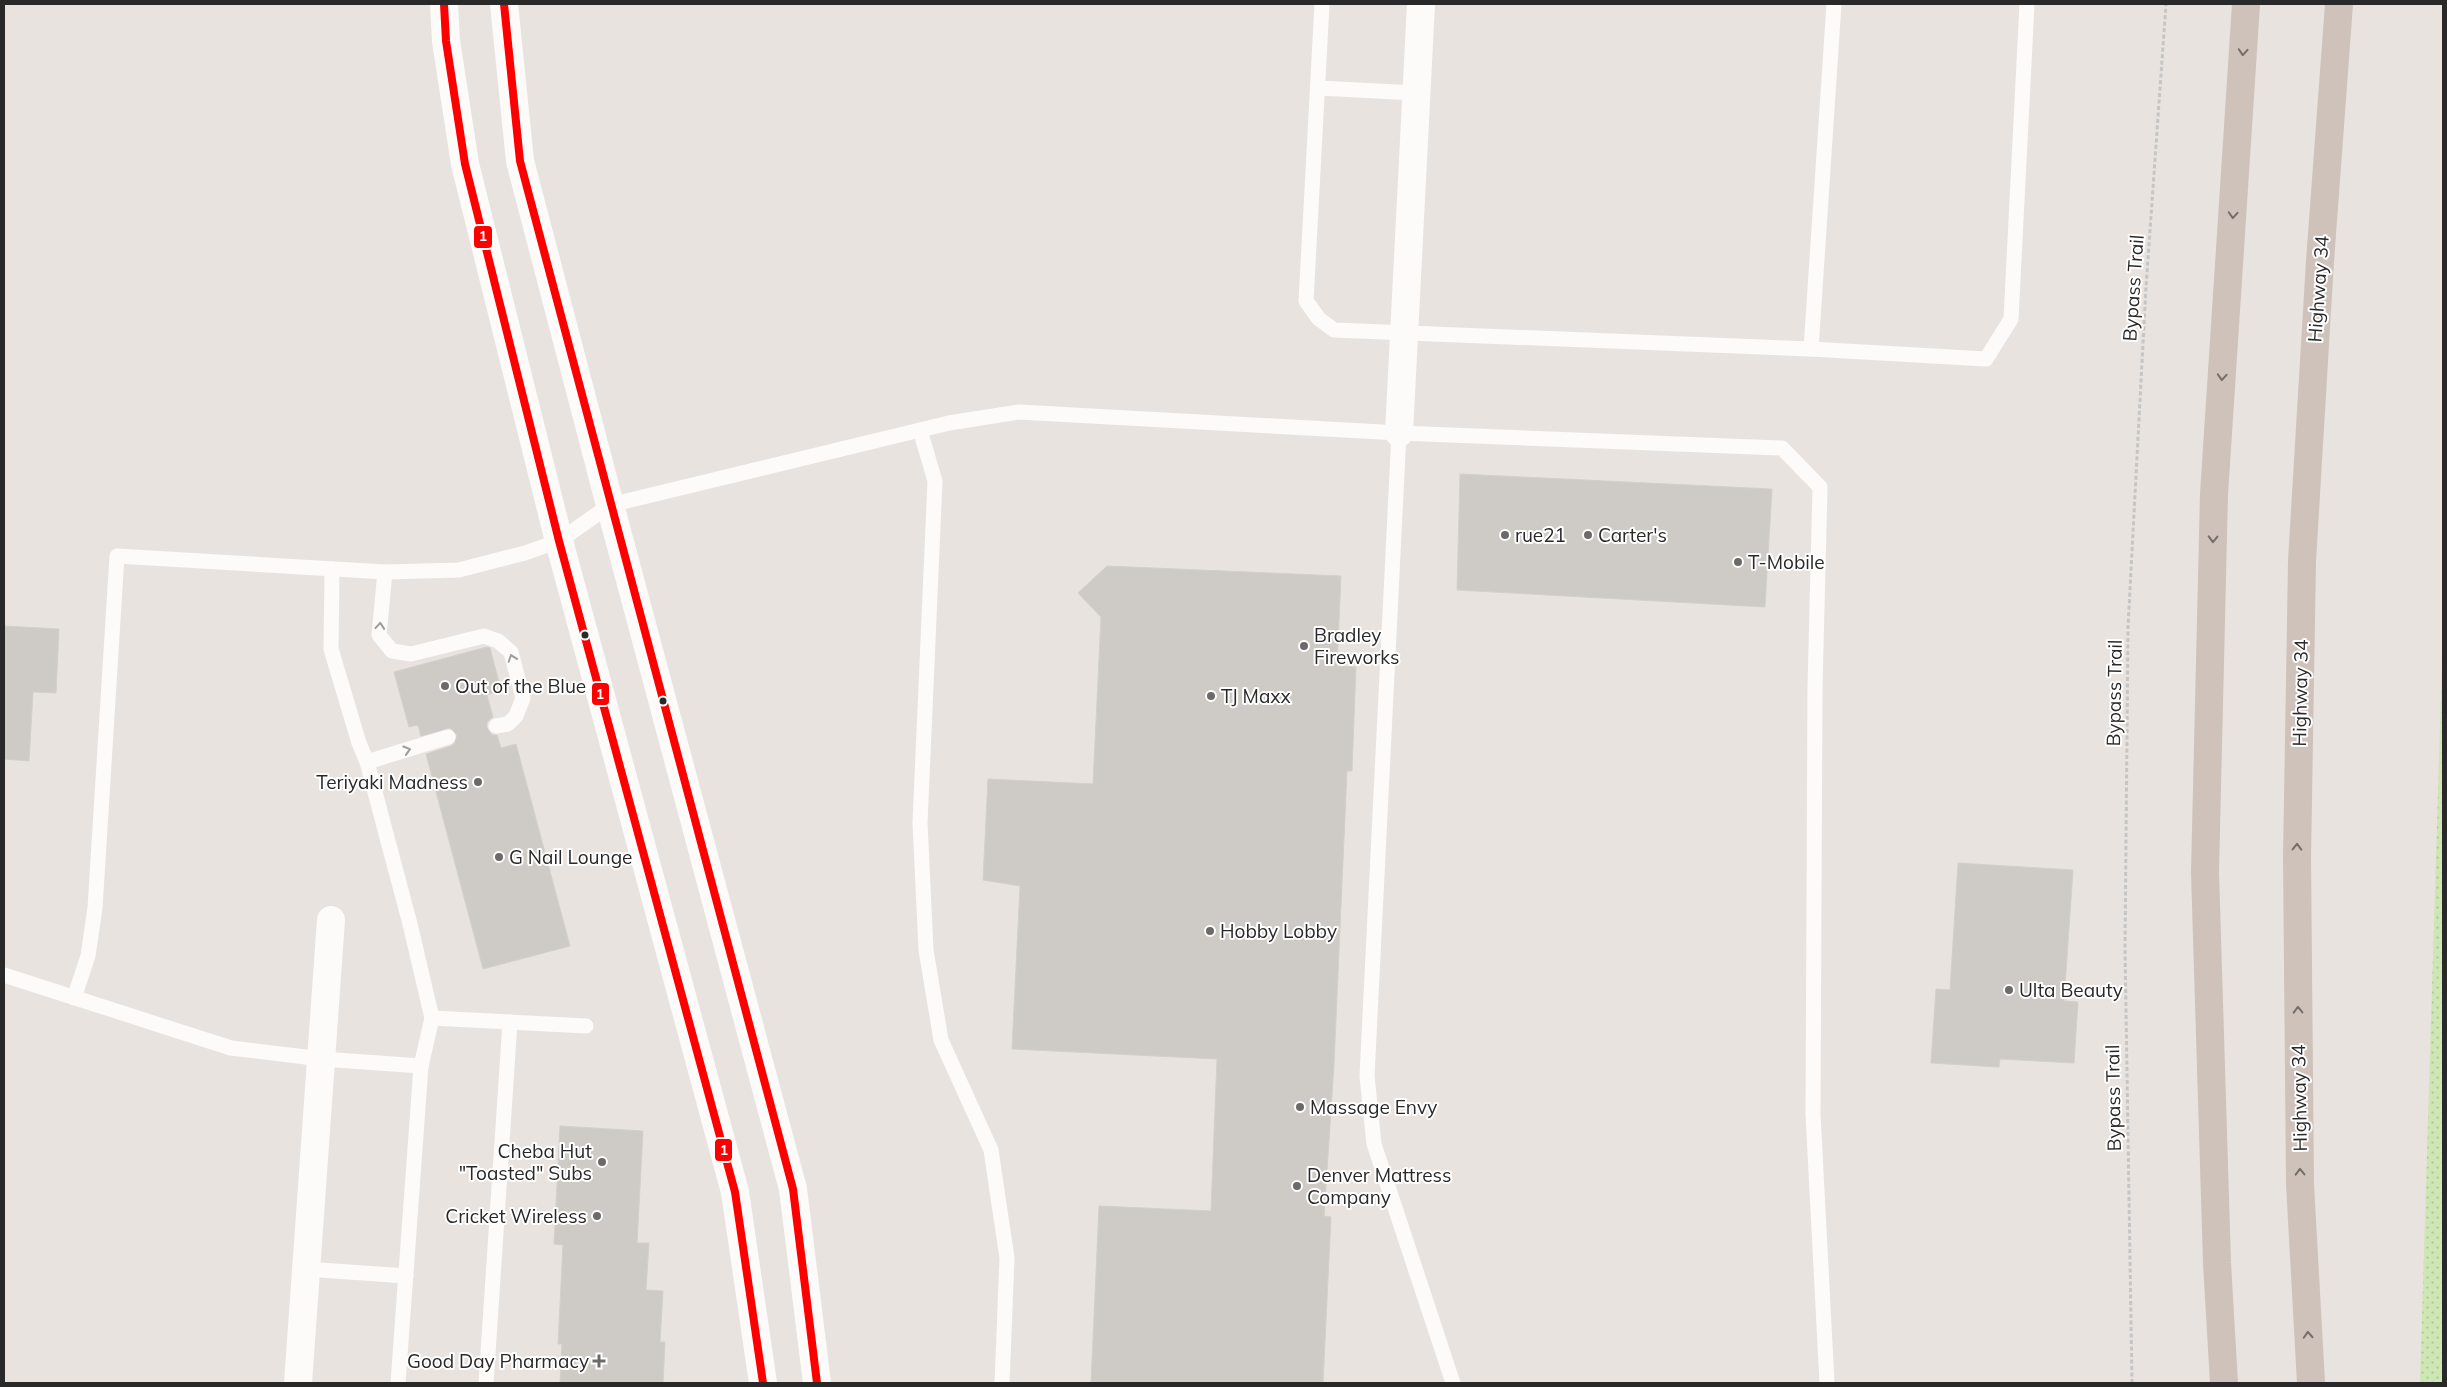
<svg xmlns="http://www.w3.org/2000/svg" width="2447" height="1387" viewBox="0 0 2447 1387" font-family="Mulish,sans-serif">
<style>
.park{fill:url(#park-dots)}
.building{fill:#cecbc7;stroke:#d3cfca}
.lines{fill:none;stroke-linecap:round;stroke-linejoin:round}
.path{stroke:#c6c5c5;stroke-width:3;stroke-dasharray:4 2.5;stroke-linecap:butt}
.lane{stroke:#fcfbfa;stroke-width:15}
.street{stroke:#fcfbfa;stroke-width:28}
.secondary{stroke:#fcfbfa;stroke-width:28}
.highway{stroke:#cfc2bb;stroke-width:28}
.bus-1-casing{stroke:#fff;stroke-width:11}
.bus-1{stroke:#f00;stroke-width:8}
.oneway{stroke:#746e6b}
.oneway2{stroke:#9d9c9c}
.poi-dot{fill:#6c6a68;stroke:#fff;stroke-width:2}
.bus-dot{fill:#292929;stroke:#fff;stroke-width:2}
.labels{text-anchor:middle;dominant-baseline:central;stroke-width:4;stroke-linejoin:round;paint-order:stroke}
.street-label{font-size:19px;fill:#292929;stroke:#fff}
.poi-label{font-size:19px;fill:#292929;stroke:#fff;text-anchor:start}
.line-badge{stroke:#fff;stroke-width:2}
.badge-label{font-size:14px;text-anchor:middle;font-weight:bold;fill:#fff}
</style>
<defs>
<pattern id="park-dots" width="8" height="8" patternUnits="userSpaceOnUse" patternTransform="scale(1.25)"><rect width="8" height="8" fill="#cde6b3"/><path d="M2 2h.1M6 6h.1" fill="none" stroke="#b0c59a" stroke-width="1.8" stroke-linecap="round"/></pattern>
</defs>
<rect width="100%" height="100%" fill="#e8e3de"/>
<polygon class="park" points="2443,627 2443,1383 2420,1383"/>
<g class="building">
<polygon points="1460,474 1772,489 1765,607 1457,590"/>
<polygon points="1107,566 1341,576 1337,666 1356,667 1352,771 1347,771 1334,1064 1324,1216 1331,1217 1323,1383 1091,1383 1099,1206 1211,1211 1217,1059 1012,1049 1020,886 983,880 988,779 1093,784 1101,617 1078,593"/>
<polygon points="4,626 59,629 56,693 33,692 29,761 4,759"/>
<polygon points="487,647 490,648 501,690 487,695 493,717 487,722 487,728 492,735 497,735 501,748 516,744 570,946 483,969 426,754 451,746 455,743 457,735 450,728 421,736 418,725 409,727 394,672"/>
<polygon points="1958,863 2073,870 2064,1001 2078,1002 2074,1063 2000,1059 1999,1067 1931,1063 1936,989 1950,990"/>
<polygon points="560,1126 643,1131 637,1243 649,1243 646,1290 663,1291 660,1342 665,1342 663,1383 560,1383 562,1344 558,1344 563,1245 554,1244"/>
</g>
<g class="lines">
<polyline class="path" points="2132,1383 2125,948 2128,627 2146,287 2166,4"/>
<g class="lane">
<polyline points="1322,4 1306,301 1319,319 1334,330 1811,349 1986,359 2011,319 2027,4"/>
<polyline points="1318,88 1416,93"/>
<polyline points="1811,349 1834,4"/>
<polyline points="920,430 935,481 920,823 926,950 941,1040 991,1150 1007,1258 1002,1383"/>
<polyline points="1399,433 1367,1076 1374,1144 1453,1383"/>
<polyline points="332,569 331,649 359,743 367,762 410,924 432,1018 421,1066 398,1383"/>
<polyline points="385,572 379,635 392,651 411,654 484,636 498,641 511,652 523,698 516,716 508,724 496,726"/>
<polyline points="367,762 448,737"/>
<polyline points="4,975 231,1048 322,1059 421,1066"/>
<polyline points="74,998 88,956 95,908 117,556 385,572 459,570 525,553 559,541 610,505 949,423 1019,412 1399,433 1782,448 1820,487 1815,687 1813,1114 1827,1383"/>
<polyline points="432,1018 586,1026"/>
<polyline points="306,1269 406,1276"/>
<polyline points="486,1383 510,1022"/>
</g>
<g class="street">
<polyline points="1399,433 1421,4"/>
<polyline points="298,1383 331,920"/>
</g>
<g class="secondary">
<polyline points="444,4 446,41 465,164 559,541 735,1192 763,1383"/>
<polyline points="504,4 520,161 610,505 793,1189 817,1383"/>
</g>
<g class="highway">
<polyline points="2224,1383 2217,1263 2205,872 2214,494 2246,4"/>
<polyline points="2311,1383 2300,1184 2297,858 2302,561 2320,261 2339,4"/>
</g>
<defs>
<g id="bus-1">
<polyline points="444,4 446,41 465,164 559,541 735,1192 763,1383"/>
<polyline points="504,4 520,161 793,1189 817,1383"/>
</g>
</defs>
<use href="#bus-1" class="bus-1-casing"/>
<use href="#bus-1" class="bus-1"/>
</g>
<defs><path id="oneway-chevron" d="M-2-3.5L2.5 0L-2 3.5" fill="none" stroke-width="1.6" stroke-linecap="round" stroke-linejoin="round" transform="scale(1.25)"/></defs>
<g class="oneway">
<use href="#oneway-chevron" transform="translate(2243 52) rotate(94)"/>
<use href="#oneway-chevron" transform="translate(2233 215) rotate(94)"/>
<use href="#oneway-chevron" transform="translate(2222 377) rotate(94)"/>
<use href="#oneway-chevron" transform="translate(2213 539) rotate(91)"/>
<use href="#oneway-chevron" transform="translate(2297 847) rotate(-89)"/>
<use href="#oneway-chevron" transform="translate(2298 1010) rotate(-91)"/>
<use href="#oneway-chevron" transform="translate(2300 1172) rotate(-91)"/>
<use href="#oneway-chevron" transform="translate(2308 1335) rotate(-93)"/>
</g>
<g class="oneway2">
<use href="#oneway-chevron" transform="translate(380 626) rotate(-85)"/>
<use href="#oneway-chevron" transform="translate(512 658) rotate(-109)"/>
<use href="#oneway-chevron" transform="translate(407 750) rotate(-17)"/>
</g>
<g class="poi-dot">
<circle cx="1505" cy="535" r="5"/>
<circle cx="1588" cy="535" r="5"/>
<circle cx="1738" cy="562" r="5"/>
<circle cx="1304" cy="646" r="5"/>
<circle cx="445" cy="686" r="5"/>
<circle cx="1211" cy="696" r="5"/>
<circle cx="478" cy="782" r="5"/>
<circle cx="499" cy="857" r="5"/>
<circle cx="1210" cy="931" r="5"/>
<circle cx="2009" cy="990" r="5"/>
<circle cx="1300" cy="1107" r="5"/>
<circle cx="602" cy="1162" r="5"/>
<circle cx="1297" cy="1186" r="5"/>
<circle cx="597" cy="1216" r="5"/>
<path d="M596.5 1353.5h5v5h5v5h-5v5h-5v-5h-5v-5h5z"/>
</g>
<g class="bus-dot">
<circle cx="585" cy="635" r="4.5"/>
<circle cx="663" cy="701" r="4.5"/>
</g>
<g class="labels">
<g class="street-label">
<text transform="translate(2133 288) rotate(-86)">Bypass Trail</text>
<text transform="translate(2318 289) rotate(-86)">Highway 34</text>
<text transform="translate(2114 693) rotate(-89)">Bypass Trail</text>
<text transform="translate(2300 693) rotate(-89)">Highway 34</text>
<text transform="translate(2113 1098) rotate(-91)">Bypass Trail</text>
<text transform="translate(2299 1098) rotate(-91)">Highway 34</text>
</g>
<g class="poi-label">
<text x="1515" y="535">rue21</text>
<text x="1598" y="535">Carter's</text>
<text x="1748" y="562">T-Mobile</text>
<text x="1314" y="635">Bradley<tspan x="1314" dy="22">Fireworks</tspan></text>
<text x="455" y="686">Out of the Blue</text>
<text x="1221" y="696">TJ Maxx</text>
<text x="468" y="782" text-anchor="end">Teriyaki Madness</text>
<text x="509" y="857">G Nail Lounge</text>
<text x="1220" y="931">Hobby Lobby</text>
<text x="2019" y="990">Ulta Beauty</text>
<text x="1310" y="1107">Massage Envy</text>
<text x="592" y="1151" text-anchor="end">Cheba Hut<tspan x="592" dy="22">"Toasted" Subs</tspan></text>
<text x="1307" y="1175">Denver Mattress<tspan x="1307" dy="22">Company</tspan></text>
<text x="587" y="1216" text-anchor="end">Cricket Wireless</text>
<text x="589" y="1361" text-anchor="end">Good Day Pharmacy</text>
</g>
</g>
<g class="line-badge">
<rect x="473" y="225" width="20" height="24" rx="5" fill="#f00"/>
<rect x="591" y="682" width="19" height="24" rx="5" fill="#f00"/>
<rect x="714" y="1138" width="19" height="24" rx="5" fill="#f00"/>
</g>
<g class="badge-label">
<text x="483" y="241">1</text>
<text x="600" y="699">1</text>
<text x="724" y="1155">1</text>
</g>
<rect width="2447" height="1387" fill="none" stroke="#292929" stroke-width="10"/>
</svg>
